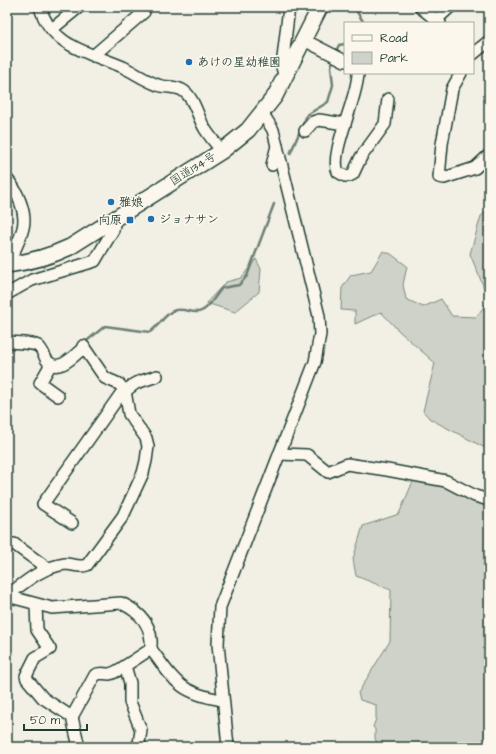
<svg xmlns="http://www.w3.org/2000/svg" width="496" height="754" viewBox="0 0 496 754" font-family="'Architects Daughter','Klee One',sans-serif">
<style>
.green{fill:#cfd2c8;stroke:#77887e}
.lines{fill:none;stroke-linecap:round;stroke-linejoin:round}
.stream{stroke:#6e7f75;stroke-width:2.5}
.minor-casing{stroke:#1f3d34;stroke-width:14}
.highway-casing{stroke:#1f3d34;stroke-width:18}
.minor{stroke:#fbf7ec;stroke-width:11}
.highway{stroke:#fbf7ec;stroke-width:15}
.poi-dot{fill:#1f6fb2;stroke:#fbf7ec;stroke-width:1.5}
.labels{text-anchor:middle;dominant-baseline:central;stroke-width:3.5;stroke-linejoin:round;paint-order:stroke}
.poi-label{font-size:12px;font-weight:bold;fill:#1f3d34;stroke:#fbf7ec;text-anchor:start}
.street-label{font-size:12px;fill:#1f3d34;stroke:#fbf7ec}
</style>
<rect width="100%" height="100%" fill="#f2f0e5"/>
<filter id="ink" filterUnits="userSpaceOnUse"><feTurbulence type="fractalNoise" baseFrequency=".025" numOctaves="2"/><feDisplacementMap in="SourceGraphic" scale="8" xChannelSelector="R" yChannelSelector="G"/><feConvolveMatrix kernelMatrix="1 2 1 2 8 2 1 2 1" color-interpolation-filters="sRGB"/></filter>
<g filter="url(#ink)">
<g class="green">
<polygon points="489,209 489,450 430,419 423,411 435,363 399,331 381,312 355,324 355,311 341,310 342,288 351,275 371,271 383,251 391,254 407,266 403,285 406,299 423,307 441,299 452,316 476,317 489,300 470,254 481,216"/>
<polygon points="256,259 261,269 259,292 235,312 206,303 226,282 241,278"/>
<polygon points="426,471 447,475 479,500 489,500 489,747 378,747 375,738 375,729 373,727 376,719 376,705 360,700 358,693 390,641 391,590 356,576 353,559 363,526 399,514 414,479"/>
</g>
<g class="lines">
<g class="stream">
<polyline points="354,7 364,23"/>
<polyline points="335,53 339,45 345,44"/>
<polyline points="290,154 307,115 328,102 333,85 331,67 333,58"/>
<path d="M83,344L105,326L150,332C159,326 164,315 173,311C182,307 190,313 198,312C209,310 215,295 222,288L239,285L247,276L274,204"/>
</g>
<defs>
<g id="minor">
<path d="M40,7C51,47 91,53 123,67C135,73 146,81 158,85C166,88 175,86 182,90C194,96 198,118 205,129C210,137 216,144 222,151"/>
<polyline points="420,7 440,23"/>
<polyline points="437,19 450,7"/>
<polyline points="52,29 79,7"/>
<polyline points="304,40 345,61"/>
<polyline points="473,54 489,41"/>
<polyline points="93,56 144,12"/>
<path d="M358,73C358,98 329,153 338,172L345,176H349L353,174L361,157L385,124L388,99"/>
<polyline points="461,73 452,89 442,144 439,177 444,178 475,168 489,155"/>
<polyline points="285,78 282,67 289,7"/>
<polyline points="305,131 313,122 319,120 345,124"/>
<polyline points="272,165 277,146"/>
<path d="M7,179C17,190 27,213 23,228C20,241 13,254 7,265"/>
<polyline points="7,294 32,280 95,261 113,230 115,219"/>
<path d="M7,342C16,343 30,342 38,346C42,349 44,355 46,359C57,376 75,355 84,347"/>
<polyline points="51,364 40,383 58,396"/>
<polyline points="279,454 307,455 328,472 347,464 387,470 446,481 475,496 489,500"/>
<polyline points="72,523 43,504 120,395 136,383 157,376"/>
<polyline points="14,544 47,568"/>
<path d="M7,596C25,582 42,567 65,564C73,564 79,568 87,565L123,516L143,473L146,461L148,446L146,438L129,414L125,391L119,384L105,378L83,346"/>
<path d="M7,596L52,608L121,603C141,612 153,626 151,649C175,682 180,693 222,700"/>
<polyline points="36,605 37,630 50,649 35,658 26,676 27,679 43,698 72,717 79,747"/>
<path d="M72,717L95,675C100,672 103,674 109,674C115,673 120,669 125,666"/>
<polyline points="135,747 139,744 141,730 130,702 130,683 125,666 151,649"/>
<polyline points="228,747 218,644 220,607 315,362 320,334 319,316 277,146 273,130 263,114"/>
</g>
<path id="highway" d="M7,265C30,262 49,257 70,247L222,151L248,130L275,96L320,7"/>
</defs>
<use href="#minor" class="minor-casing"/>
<use href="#highway" class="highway-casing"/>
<use href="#minor" class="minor"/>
<use href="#highway" class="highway"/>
</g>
</g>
<g class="poi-dot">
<circle cx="189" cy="62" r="4"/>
<circle cx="111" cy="202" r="4"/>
<circle cx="151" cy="219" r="4"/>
<rect x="126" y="216" width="8" height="8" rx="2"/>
</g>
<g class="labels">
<g class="poi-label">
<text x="197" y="62">あけの星幼稚園</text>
<text x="119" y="202">雅娘</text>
<text x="159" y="219">ジョナサン</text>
<text x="122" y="220" text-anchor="end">向原</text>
</g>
<g class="street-label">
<text transform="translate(193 169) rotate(-32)">国道134号</text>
</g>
</g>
<rect width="496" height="754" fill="none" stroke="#fbf7ec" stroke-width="24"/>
<rect x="12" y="12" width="472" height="730" fill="none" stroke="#1f3d34" stroke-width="1.5" filter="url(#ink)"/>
<rect x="344" y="22" width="130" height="52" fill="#fbf7ec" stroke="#a3ada2"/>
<rect x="352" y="35" width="20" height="6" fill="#fbf7ec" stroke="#a3ada2"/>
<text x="380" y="42" font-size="12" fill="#1f3d34">Road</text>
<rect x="352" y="52" width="20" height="12" fill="#cfd2c8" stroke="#a3ada2"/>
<text x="380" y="62" font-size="12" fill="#1f3d34">Park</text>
<path d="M24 724v6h63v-6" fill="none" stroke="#1f3d34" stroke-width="2"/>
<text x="30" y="724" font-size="12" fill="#1f3d34" stroke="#fbf7ec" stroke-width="3" paint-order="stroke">50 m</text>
</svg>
